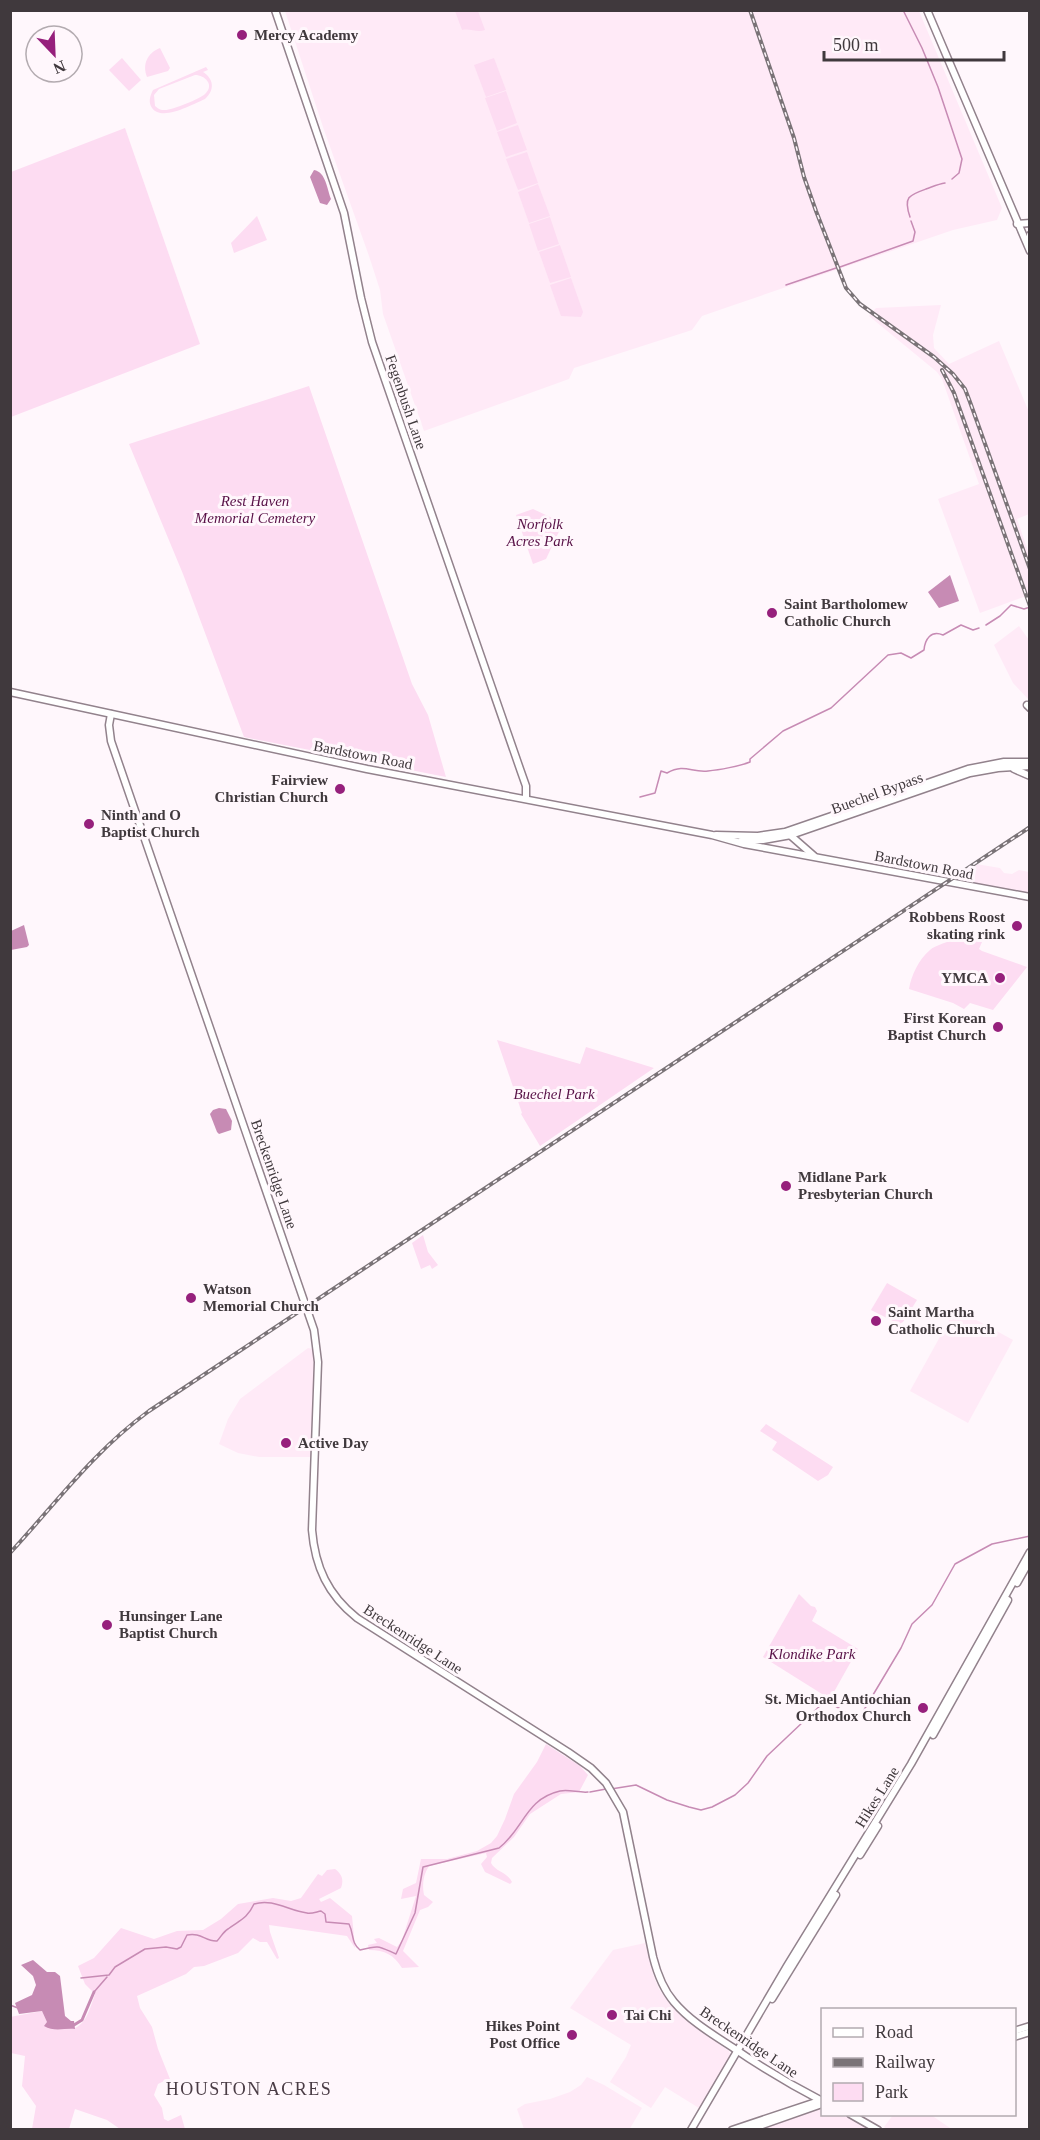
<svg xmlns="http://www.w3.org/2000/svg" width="1040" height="2140" viewBox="0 0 1040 2140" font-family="'Times New Roman',serif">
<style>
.built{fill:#ffeaf7}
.green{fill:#fddcf2;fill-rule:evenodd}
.water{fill:#c78bb4}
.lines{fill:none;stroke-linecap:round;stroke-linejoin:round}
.stream{stroke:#c78bb4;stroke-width:1.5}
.canal{stroke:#c78bb4;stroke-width:3}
.major-casing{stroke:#92828c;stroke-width:9}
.major{stroke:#fff;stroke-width:6}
.rail-casing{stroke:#7a7377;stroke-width:4}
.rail{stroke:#fff7fc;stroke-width:1.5;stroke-dasharray:4.5;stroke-linecap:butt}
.poi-dot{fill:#96207c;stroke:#fff7fc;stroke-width:2}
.labels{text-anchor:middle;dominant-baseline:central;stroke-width:6;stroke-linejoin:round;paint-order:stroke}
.poi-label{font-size:15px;font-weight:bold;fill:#40393d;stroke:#fff7fc;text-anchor:start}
.street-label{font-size:15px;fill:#40393d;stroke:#fff7fc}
.park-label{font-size:15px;font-style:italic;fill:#581147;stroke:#fff7fc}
.quarter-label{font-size:18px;letter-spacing:1.5px;fill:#4a3c45;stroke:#fff7fc}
</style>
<rect width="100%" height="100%" fill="#fff7fc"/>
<g class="built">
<polygon points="285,11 919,11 1002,208 997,220 953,230 728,307 702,316 692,330 574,368 569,379 424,431 383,314 380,290 369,256 323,127"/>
<polygon points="941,305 933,335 934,348 949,364 999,341 1029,412 1029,514 1017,519 1029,554 1029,595 980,613 938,499 979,484 942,379 937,372 869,316 876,308"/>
<polygon points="1019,626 1029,640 1029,700 1013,683 994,645"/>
<polygon points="976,864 1000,868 1004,873 1012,874 1019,870 1029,872 1029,894 970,883"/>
<polygon points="952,1315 969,1316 1013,1340 968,1423 910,1391"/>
<polygon points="308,1348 313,1349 314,1353 311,1457 259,1457 238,1453 219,1444 228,1419 240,1399"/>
<polygon points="645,1943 653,1974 659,1989 671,2006 684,2019 729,2051 731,2056 699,2108 665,2087 651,2108 610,2082 626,2057 631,2045 570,2008 613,1950"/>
<polygon points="587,2077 604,2085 642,2108 629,2130 524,2129 517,2109 525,2104 550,2099 570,2092 581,2085"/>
<polygon points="822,2108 822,2114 843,2115 870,2129 758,2130"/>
<polygon points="931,2115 950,2128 949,2129 888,2130 884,2127 893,2115"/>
</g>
<g class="green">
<path d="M455,11H478L485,30C477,33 470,28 462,30Z"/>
<path d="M160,48L170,68L168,71L147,77C142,65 147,53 160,48Z"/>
<polygon points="122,58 141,80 129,91 109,70"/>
<polygon points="494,58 506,90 486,97 474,65"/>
<path d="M206,67L208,70L203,72C214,79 215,90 205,99C193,104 162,122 152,108C148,102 150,96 153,90ZM195,75C205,75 215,85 205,94C200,99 170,111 164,110C159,110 158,108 155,106L154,95L159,89Z"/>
<polygon points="506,91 517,123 497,131 485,98"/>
<polygon points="518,125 527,150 506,157 497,132"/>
<polygon points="125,128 200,344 11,417 11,172"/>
<polygon points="527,152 538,183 518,190 506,159"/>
<polygon points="538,184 550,216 529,223 518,192"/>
<polygon points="257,216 267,240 234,253 231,243"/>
<polygon points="550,217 559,244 538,251 529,224"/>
<polygon points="560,245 571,277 550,283 539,252"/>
<polygon points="571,278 583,312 581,317 561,316 550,285"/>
<polygon points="309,386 412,684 428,715 446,777 244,737 183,574 129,444"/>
<polygon points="533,509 563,523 546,559 533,564 516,515"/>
<path d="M963,934L982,942L979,949L982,951L1027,967L993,1010L970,1003L964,1009L953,1003L909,989C911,976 919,959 930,950C935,945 945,944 952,939L956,940Z"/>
<polygon points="497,1040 580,1064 586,1047 654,1068 540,1146 521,1114 522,1113"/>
<polygon points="423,1235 428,1252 438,1265 432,1269 430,1265 421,1269 412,1243"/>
<polygon points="887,1283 917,1300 903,1322 899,1324 871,1310"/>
<polygon points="766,1424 833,1467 828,1475 818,1481 772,1450 777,1442 760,1431"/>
<polygon points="799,1594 811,1606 815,1607 817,1611 812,1621 858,1649 830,1699 763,1657"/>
<path d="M546,1744L580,1766L588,1775L579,1792L561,1794L530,1814L514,1837L492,1858L491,1863C496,1872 507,1872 512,1882L510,1884L485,1872L481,1864L487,1857L486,1853L429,1866C423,1875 422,1885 424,1895L433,1902L428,1907L420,1910L403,1951L419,1967L402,1968C394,1955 385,1950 369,1950L368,1945L377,1943L374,1939L379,1938L397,1947L402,1940L416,1896L401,1899L403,1889L416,1883L421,1859H447L477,1851L491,1843L497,1836L505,1819L514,1794L537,1762Z"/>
<path d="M335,1869C342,1874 344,1880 341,1888L319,1899L321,1902L330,1898L352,1916L355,1948L347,1936L269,1925L270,1932L279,1958L277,1959L267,1942H260L253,1938L238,1953L204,1966L194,1967L186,1974L137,1996L140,2008L152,2027L158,2049L176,2094L173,2095L164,2081L158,2084L154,2095L162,2108L164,2119L168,2121L181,2115L185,2129L139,2130L138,2128L120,2129L107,2120L75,2109L69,2129H32L36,2106L22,2086L25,2056L11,2053L10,2017L42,2011C50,2025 49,2031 66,2028C69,2028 72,2029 75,2028C87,2023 91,2005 95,1994L85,1984L78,1966L94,1958L121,1928L154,1939L177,1931L203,1930L221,1919L238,1904L273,1898L291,1901L301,1898L318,1874L322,1876L327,1870Z"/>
</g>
<g class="water">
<path d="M314,170C326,172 327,189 331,199L327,205L320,203L310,177Z"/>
<polygon points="950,575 959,601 939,608 928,592"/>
<polygon points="24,925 29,945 27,947 11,950 11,931"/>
<polygon points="219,1108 226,1109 232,1121 231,1130 219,1134 217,1132 210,1114 213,1110"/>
<path d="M33,1960L47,1972H55L60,1976L65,2016L71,2021H74L75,2029C64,2028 54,2032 44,2026L47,2022L42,2011L19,2014L15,2003L32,1995L36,1985L33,1976L21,1965Z"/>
</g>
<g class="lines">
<g class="stream">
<polyline points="903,10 922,48 938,87 962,159 959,173 952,179"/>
<path d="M910,217C903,197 909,195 926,189C932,187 938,184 945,183"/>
<polyline points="840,267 913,241 915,232 911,221"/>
<polyline points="786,285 836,268"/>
<polyline points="986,625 1000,616 1011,605 1024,609 1030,607"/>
<path d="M640,797L655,793L661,771L667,773C685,763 691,773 708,771C719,770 740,766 750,762V759L783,731L831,708L888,655L901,653L911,658L924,650C925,639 931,630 943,635L961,625L973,630L979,628"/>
<polyline points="845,1712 856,1718 861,1715 901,1648 912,1624 932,1605 955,1564 992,1544 1030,1536"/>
<polyline points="611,1789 636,1785 667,1800 689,1807 701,1810 712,1807 735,1795 748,1783 767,1756 823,1703 832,1704 842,1710"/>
<polyline points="590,1792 606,1789"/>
<path d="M81,1978L109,1975L115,1967L145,1949L166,1947L177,1949L181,1947L187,1935C201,1932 206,1942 217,1941C221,1937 223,1932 228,1929C240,1920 247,1919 254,1904C273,1898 289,1911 307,1913C311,1914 316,1912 321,1911L325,1914L326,1922L349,1924C354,1934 351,1943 360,1950C380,1945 378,1946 396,1954L415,1913L423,1867L499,1848C524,1829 525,1799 560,1791C569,1789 579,1793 588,1792"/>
<polyline points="94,1992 107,1977"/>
<polyline points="10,2005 18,2008"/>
</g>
<polyline class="canal" points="74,2025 82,2020 94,1992"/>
<defs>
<g id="major">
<polyline points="275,10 344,213 361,298 372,342 520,769 526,786 526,798"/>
<polyline points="927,10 1030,251"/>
<polyline points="1017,224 1030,223"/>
<polyline points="1029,247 1030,235"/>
<polyline points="10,692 367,769 712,835 744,844 1030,897"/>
<polyline points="1027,705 1030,708"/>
<path d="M111,714L109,725L111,741L314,1330L318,1362L312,1530C315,1567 328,1595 357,1618L568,1752L591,1768L606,1783L623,1812L653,1957C657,1973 663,1989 674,2002C690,2021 712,2034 732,2047C761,2067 791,2085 822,2101"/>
<polyline points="1014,769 1030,776"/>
<polyline points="716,835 758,836 785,832 968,769 1004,762 1030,762"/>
<polyline points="790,835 814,856"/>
<polyline points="741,841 763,840 791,835 970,773 998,768 1030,766"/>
<polyline points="1017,1583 1030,1560"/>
<polyline points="933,1735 1008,1600"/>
<polyline points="860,1855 878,1826"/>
<polyline points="772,1999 836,1895"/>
<polyline points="1014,2031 1030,2026"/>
<polyline points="1014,2037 1030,2032"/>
<polyline points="850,2114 878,2130"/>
<polyline points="691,2130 787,1966 911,1764 1030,1552"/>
<polyline points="732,2130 822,2100"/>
<polyline points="748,2130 822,2104"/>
</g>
</defs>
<use href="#major" class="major-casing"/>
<use href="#major" class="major"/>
<defs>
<g id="rail">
<polyline points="750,10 794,138 804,177 816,211 846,288 860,304 934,357 953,374 965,389 970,402 1030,569"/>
<polyline points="942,370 954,393 1030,606"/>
<path d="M10,1553C57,1502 93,1452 149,1411L1030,827"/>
</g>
</defs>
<use href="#rail" class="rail-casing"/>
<use href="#rail" class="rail"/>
</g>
<g class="poi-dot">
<circle cx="242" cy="35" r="6"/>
<circle cx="772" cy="613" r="6"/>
<circle cx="340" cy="789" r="6"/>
<circle cx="89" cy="824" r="6"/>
<circle cx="1017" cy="926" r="6"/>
<circle cx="1000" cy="978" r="6"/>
<circle cx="998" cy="1027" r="6"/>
<circle cx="786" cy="1186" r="6"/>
<circle cx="191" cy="1298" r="6"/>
<circle cx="876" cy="1321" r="6"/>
<circle cx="286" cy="1443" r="6"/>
<circle cx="107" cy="1625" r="6"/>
<circle cx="923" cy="1708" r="6"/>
<circle cx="612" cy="2015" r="6"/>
<circle cx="572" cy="2035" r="6"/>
</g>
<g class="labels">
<g class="poi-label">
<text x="254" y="35">Mercy Academy</text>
<text x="784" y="604">Saint Bartholomew<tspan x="784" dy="17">Catholic Church</tspan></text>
<text x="328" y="780" text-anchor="end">Fairview<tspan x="328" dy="17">Christian Church</tspan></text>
<text x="101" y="815">Ninth and O<tspan x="101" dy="17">Baptist Church</tspan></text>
<text x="1005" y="917" text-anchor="end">Robbens Roost<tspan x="1005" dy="17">skating rink</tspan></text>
<text x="988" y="978" text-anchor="end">YMCA</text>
<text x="986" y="1018" text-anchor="end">First Korean<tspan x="986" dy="17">Baptist Church</tspan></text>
<text x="798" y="1177">Midlane Park<tspan x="798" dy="17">Presbyterian Church</tspan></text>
<text x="203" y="1289">Watson<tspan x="203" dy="17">Memorial Church</tspan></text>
<text x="888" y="1312">Saint Martha<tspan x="888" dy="17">Catholic Church</tspan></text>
<text x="298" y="1443">Active Day</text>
<text x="119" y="1616">Hunsinger Lane<tspan x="119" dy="17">Baptist Church</tspan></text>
<text x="911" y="1699" text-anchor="end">St. Michael Antiochian<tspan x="911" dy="17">Orthodox Church</tspan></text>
<text x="624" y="2015">Tai Chi</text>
<text x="560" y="2026" text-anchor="end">Hikes Point<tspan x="560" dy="17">Post Office</tspan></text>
</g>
<g class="street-label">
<text transform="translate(406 402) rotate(71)">Fegenbush Lane</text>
<text transform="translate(363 755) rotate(11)">Bardstown Road</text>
<text transform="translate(877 793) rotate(-20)">Buechel Bypass</text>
<text transform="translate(924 865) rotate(11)">Bardstown Road</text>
<text transform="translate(274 1174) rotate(71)">Breckenridge Lane</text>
<text transform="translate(413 1639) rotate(33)">Breckenridge Lane</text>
<text transform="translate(877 1797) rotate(-58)">Hikes Lane</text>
<text transform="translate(749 2042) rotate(34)">Breckenridge Lane</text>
</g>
<g class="park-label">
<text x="255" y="501">Rest Haven<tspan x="255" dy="17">Memorial Cemetery</tspan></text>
<text x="540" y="524">Norfolk<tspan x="540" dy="17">Acres Park</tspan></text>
<text x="554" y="1094">Buechel Park</text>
<text x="812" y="1654">Klondike Park</text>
</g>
<g class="quarter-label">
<text x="249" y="2089">HOUSTON ACRES</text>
</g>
</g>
<rect width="1040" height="2140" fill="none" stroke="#40393d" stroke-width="24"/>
<rect x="821" y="2008" width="195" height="108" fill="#fff7fc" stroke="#b3abb0" stroke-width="1.5"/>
<rect x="833" y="2028" width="30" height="9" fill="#ffffff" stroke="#b3abb0" stroke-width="1.5"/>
<text x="875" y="2038" font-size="18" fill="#40393d">Road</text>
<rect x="833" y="2058" width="30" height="9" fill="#7a7377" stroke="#b3abb0" stroke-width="1.5"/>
<text x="875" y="2068" font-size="18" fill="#40393d">Railway</text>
<rect x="833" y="2083" width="30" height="18" fill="#fddcf2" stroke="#b3abb0" stroke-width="1.5"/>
<text x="875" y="2098" font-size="18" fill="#40393d">Park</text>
<g transform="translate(54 54) rotate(157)"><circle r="28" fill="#fff7fc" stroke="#b3abb0" stroke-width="1.5"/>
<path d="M0-4.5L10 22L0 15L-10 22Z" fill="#96207c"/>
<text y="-9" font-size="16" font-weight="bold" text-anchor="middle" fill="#40393d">N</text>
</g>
<path d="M824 51v9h180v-9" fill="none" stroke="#40393d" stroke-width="3"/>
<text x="833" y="51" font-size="18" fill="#40393d" stroke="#fff7fc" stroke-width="4.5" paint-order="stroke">500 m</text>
</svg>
